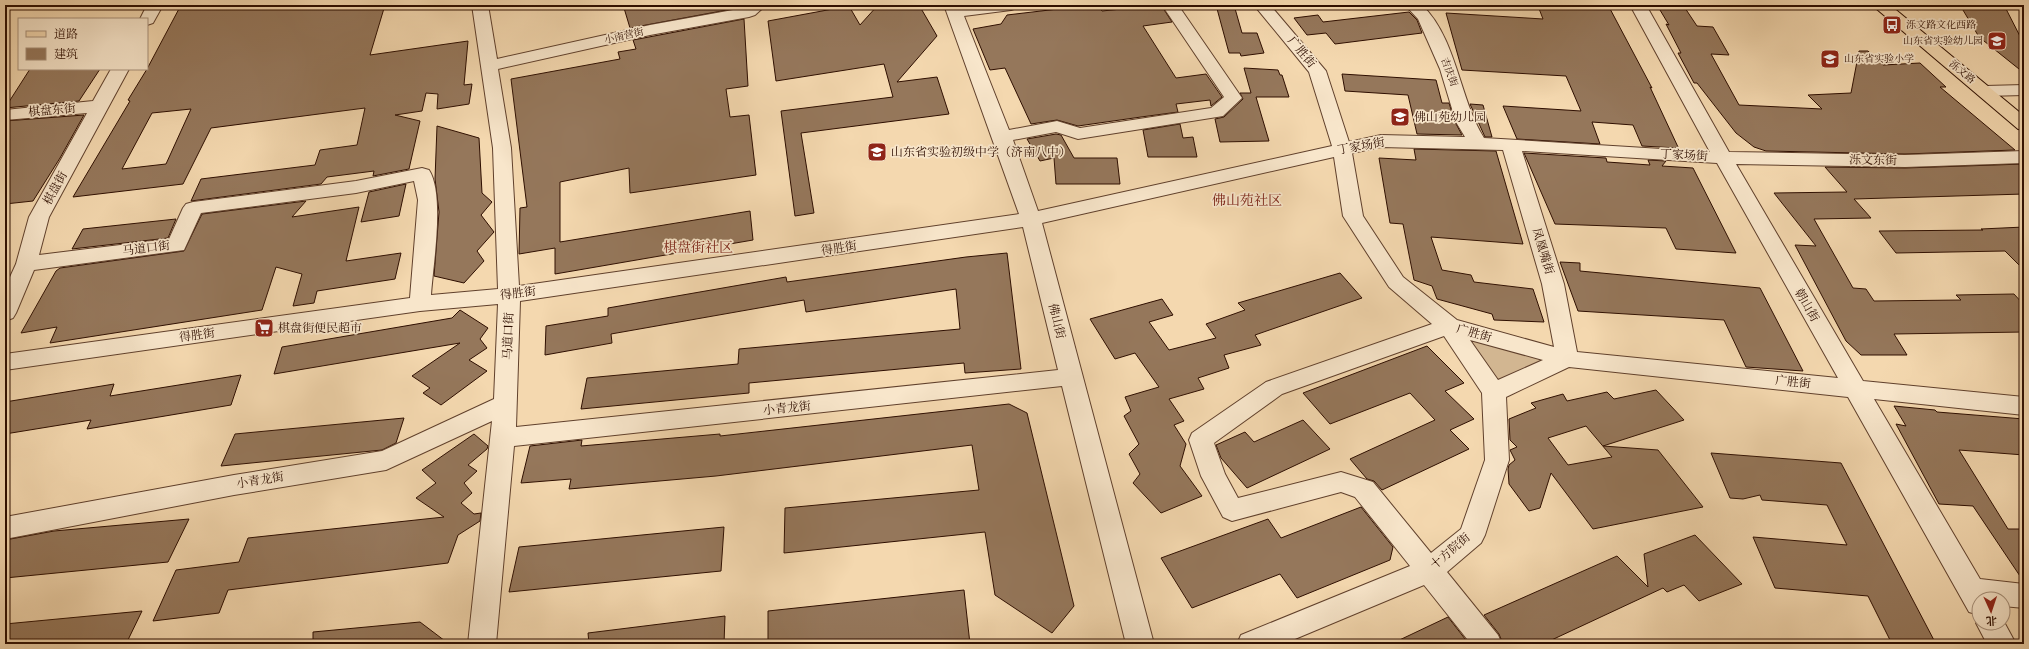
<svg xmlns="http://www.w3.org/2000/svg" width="2029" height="649" viewBox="0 0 2029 649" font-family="Cardo,'Noto Serif SC',serif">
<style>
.green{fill:#d2b691;stroke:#806248}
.building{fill:#95775b;stroke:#2e0e00;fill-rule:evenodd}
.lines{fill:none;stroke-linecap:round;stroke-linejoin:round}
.minor-casing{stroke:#60402c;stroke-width:2}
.major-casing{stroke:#2e0e00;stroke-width:2}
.minor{fill:#f8e6cb;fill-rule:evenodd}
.major{fill:#f4d8af;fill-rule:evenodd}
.labels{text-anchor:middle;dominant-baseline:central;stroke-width:3.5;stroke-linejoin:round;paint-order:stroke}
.far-poi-label{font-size:10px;fill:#2e0e00;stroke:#f8e6cb;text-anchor:start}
.far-street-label{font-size:10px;fill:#2e0e00;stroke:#f8e6cb}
.street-label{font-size:12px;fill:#2e0e00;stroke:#f8e6cb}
.poi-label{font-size:12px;fill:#2e0e00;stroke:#f8e6cb;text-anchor:start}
.quarter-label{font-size:14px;fill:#7a1f14;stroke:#f8e6cb}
</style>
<rect width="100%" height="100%" fill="#f4d8af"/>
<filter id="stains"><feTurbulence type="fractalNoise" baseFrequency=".005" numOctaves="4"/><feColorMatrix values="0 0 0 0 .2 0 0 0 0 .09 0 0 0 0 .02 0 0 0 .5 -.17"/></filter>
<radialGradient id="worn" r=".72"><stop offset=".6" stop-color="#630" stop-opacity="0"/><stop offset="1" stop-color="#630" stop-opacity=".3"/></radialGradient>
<polygon class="green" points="1459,333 1554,361 1500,385"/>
<g class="building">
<path d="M181,5H385L370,55L468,41L464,85L472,84L469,104L437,109L438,94L426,93L422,111L395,115L420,121L409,169L373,176L374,171L327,177L321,184L191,201L201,179L315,165L320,150L357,145L365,108L211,128L183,184L73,197L130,101L128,100L147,69ZM191,109L166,164L122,169L152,113Z"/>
<polygon points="638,5 743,5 743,7 630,28 624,8"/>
<polygon points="878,5 919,5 937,36 897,82 937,77 949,114 801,133 814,213 795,216 781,111 893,97 884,64 776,81 768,21 849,6 860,25"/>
<polygon points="1092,5 1098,5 1102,11 1161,5 1172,22 1143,26 1176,78 1206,74 1222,97 1211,106 1210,100 1176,104 1178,112 1141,117 1078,126 1057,120 1031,124 1005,68 990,70 973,29 1001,24 1007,15"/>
<polygon points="1216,5 1234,5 1242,33 1257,33 1264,53 1241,56 1240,53 1229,53"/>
<polygon points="1579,5 1608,5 1652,88 1650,87 1678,147 1677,148 1642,146 1633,125 1592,122 1600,144 1517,139 1503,106 1581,111 1566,76 1462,70 1446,13 1543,19 1538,6 1581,9"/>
<polygon points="1657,5 1683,5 1697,26 1713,27 1729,55 1711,54 1739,105 1822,109 1808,95 1851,93 1859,51 1868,51 1883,65 1920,63 1946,87 1940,87 2015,150 1905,154 1766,151 1754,147 1736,133 1697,83 1694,83 1678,53 1681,53 1666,24 1669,25"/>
<polygon points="1960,5 2004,5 2024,44 2024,73 1979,37"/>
<polygon points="1409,12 1417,20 1422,33 1335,44 1326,33 1307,35 1294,18 1318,15 1323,22"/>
<polygon points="744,19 748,86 726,89 730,117 749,115 756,175 630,193 629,168 560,182 560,242 750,211 753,240 555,274 555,248 519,254 520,208 527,207 511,79 620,59 618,52 636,49 633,40"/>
<polygon points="1244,68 1278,70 1280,75 1282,75 1289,97 1256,97 1269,141 1220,142 1215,119 1224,117 1243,99 1240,93 1251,93"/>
<polygon points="30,69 100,69 79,101 5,108"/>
<polygon points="1342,74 1436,80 1442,103 1449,103 1455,122 1462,135 1417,134 1408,95 1345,91"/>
<polygon points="1470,104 1483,105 1492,137 1485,137"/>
<polygon points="84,115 60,158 33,201 5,204 5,121"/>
<polygon points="1180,124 1183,138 1193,137 1197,157 1148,157 1143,130"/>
<polygon points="437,126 479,138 482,193 492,202 481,215 494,232 477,251 484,261 464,283 434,276 439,212 435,179"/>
<polygon points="1056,134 1061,135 1074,158 1117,158 1120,184 1056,184 1054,158 1040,161 1027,139"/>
<polygon points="1414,149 1496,151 1523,244 1431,237 1442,270 1471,275 1474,282 1533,289 1544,322 1494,320 1492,314 1437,299 1432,286 1414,280 1403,224 1390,223 1379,158 1416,160"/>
<polygon points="1524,153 1606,158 1607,162 1650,165 1648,160 1666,161 1662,166 1693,168 1736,253 1676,249 1666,228 1555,224"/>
<polygon points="2024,164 2024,194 1854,199 1871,218 1814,219 1853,288 1866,289 1874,301 1961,300 1956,295 2014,294 2024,305 2024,332 1894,334 1907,355 1861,355 1846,341 1795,245 1816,246 1774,193 1847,192 1825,167 1905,168"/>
<polygon points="406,184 399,216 361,222 369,192"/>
<polygon points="306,201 292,217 359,207 346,261 401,253 395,279 317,291 314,303 293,306 302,274 276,267 262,310 50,343 57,327 21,333 56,271 60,268 184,251 202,214"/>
<polygon points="176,219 168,238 72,249 83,229"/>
<polygon points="2024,227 2024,270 2005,251 1896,253 1879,231 1983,230 1981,229"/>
<polygon points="1007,253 1021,369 965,373 964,363 749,383 749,393 581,409 587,378 738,364 739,349 960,329 956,289 806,312 804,300 611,334 612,343 545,355 546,326 608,316 608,308 786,277 787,282 966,257"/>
<polygon points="1560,262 1580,263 1580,271 1760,288 1803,371 1746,367 1724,320 1578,311"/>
<polygon points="1340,273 1362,298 1255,335 1261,345 1224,355 1229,368 1198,378 1204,389 1169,399 1184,421 1174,425 1186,444 1180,466 1202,496 1161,513 1133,483 1140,474 1129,454 1139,444 1124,416 1131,411 1125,397 1159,387 1135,353 1115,359 1090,319 1162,299 1173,315 1149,322 1169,350 1216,338 1206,324 1245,310 1238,303"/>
<polygon points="460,310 488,328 480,339 487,348 469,360 487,371 441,405 423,393 430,388 412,376 460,343 274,374 282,347 452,318"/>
<polygon points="1427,346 1464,383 1445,391 1474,419 1450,430 1469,449 1382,490 1374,481 1367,479 1350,459 1435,420 1410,393 1330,424 1303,393"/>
<polygon points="241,375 231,405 87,429 91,420 5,434 5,402 114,384 110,396"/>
<path d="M1656,390L1684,420L1603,446L1658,450L1703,507L1593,529L1551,473L1540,508L1529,511L1509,484L1508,469L1509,465L1515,460L1510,450L1517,447L1510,440L1509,419L1536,408L1531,403L1563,394L1567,401L1607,392L1614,399ZM1586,426L1612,457L1568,465L1548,438Z"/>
<polygon points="1009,404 1027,413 1074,606 1052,633 995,595 985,532 784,553 785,508 979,490 972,445 716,476 569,489 571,479 521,483 530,446 582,440 581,446 720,434 720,436"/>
<polygon points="1894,406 1935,410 1937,412 2024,419 2024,455 1959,450 2008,529 2024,529 2024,582 1973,506 1939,504 1896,424 1906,426"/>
<polygon points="404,418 396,443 382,450 221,466 235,434"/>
<polygon points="1303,420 1330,449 1247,488 1221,458 1216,445 1245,432 1254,442"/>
<polygon points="474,434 488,446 487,449 468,465 477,471 464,483 472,493 461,503 474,514 481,513 480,521 458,535 448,563 228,590 219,613 153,621 176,570 239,562 248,538 444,517 416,498 436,483 422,470"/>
<polygon points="1711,453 1841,463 1936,644 1892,644 1868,596 1775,588 1753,537 1847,545 1827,505 1762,500 1760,495 1743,499 1730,498"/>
<polygon points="1361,507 1393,547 1390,560 1297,598 1280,574 1192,608 1161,558 1268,519 1281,538"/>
<polygon points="189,519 168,562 5,578 5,540 54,531"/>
<polygon points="724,527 721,571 509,592 519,547"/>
<polygon points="1695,535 1742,584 1699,601 1684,585 1667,592 1663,588 1543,644 1503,644 1499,634 1484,615 1617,556 1648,587 1644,554"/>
<polygon points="964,590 970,644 768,644 768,611"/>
<polygon points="142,611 126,644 5,644 5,624"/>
<polygon points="725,616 724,644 589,644 588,633"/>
<polygon points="1448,617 1469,644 1391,644"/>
<polygon points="420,622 449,644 313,644 313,632"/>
</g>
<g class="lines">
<defs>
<g id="minor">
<polygon points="147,5 163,5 153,23 147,25 147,19 140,19"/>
<path d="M472,5H488L497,59L650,25L744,8L748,5H766L755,15L749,17L650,35L498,69L511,148L519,286L1019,214L944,5H960V7L1019,5L1017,8L1011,10L964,16L1009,130L1057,121L1080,128L1211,108L1224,97L1162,5H1178L1242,98L1223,116L1217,117L1078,139L1056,132L1013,140L1038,211L1332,146L1309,72L1254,5H1270L1326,71L1349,142L1381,135L1465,137L1456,122L1440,69L1418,19L1405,5H1422C1457,39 1459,98 1484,138L1710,152L1630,5H1646L1729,152L1905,155L2024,151V163L1905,167L1736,164L1863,381L2024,397V415L1874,399L1980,579L2024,584V608L2003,606V599H1979V615L1969,612L1848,397L1569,367L1506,397L1509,460L1485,535L1481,543L1447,572L1498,635L1502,644H1471L1424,585L1283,644H1237L1241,635L1410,566L1355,497L1341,492L1232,521L1223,517L1201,476L1189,440L1192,433L1266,382L1432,324L1389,287L1343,216L1334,157L1042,223L1154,644H1126L1062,386L514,446L496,644H468L492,421L386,470L234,495L5,539V517L234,475L382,451L494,399L498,304L420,311L5,370V354L410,298L418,200L414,181L356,193L201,213L184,250L34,270L16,313L13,318L5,321V288L16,264L29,217L87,113L5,120V110L93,101L111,69H129L49,217L39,255L169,239L183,208L186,204L193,202L356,181L422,168L429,170C445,194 433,265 431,295L498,289L493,148ZM1381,147L1503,150L1542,284L1554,347L1457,320L1403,277L1363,216L1352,153ZM1522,151L1717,163L1838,378L1577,352L1564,284ZM1023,227L1058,370L516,427L520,301ZM1444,336L1482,393L1485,460L1461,529L1431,553L1373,482L1341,472L1238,498L1225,474L1214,443L1282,394ZM1470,340L1543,360L1498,380Z"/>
<polygon points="2024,85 2024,95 1985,96 1979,95 1976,91 1979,87 1985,86"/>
<polygon points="1979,617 1979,623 2003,623 2003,620 2016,644 1987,644 1976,623"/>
</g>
<polygon id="major" points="1872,5 1890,5 2024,116 2024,130 2018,129"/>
</defs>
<use href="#minor" class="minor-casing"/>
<use href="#major" class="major-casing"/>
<use href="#minor" class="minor"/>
<use href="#major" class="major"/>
</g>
<defs>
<symbol id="bus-square" viewBox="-11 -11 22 22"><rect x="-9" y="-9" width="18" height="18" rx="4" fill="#8f2418" stroke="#f8e6cb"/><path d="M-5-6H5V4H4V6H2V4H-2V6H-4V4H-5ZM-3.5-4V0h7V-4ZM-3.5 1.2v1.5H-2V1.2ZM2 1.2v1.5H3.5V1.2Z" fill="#fff"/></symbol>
<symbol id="school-square" viewBox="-11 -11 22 22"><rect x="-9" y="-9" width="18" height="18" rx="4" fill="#8f2418" stroke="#f8e6cb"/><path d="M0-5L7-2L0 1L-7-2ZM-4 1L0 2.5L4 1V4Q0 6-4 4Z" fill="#fff"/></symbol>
<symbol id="supermarket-square" viewBox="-11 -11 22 22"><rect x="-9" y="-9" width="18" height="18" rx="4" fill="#8f2418" stroke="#f8e6cb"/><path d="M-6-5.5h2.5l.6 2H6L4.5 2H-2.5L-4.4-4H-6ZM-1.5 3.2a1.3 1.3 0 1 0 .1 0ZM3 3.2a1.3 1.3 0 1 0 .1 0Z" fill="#fff"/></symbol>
</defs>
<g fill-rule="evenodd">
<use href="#bus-square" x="1881" y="14" width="22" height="22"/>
<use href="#school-square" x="1986" y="30" width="22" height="22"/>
<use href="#school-square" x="1819" y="48" width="22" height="22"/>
<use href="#school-square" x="1389" y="106" width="22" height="22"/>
<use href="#school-square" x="866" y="141" width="22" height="22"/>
<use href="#supermarket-square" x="253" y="317" width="22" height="22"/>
</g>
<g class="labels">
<g class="far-poi-label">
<text x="1906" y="25">泺文路文化西路</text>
<text x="1983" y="41" text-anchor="end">山东省实验幼儿园</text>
<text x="1844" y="59">山东省实验小学</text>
</g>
<g class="far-street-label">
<text transform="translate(624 36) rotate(-13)">小南营街</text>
<text transform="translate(1449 72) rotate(70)">吉庆街</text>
<text transform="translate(1962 72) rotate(40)">泺文路</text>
</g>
<g class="street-label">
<text transform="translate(1302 52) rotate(50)">广胜街</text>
<text transform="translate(52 110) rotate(-5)">棋盘东街</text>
<text transform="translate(1361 146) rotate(-10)">丁家场街</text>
<text transform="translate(1684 155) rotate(3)">丁家场街</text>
<text transform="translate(1873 160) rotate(1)">泺文东街</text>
<text transform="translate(55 188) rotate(-61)">棋盘街</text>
<text transform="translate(146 248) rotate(-7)">马道口街</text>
<text transform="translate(839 248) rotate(-9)">得胜街</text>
<text transform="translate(1543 251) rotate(73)">凤凰嘴街</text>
<text transform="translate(518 293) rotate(-7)">得胜街</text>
<text transform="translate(1807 305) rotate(60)">朝山街</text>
<text transform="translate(1057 321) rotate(76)">佛山街</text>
<text transform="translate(1474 333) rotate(16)">广胜街</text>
<text transform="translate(197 335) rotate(-8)">得胜街</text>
<text transform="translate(508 336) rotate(-88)">马道口街</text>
<text transform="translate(1793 382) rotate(6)">广胜街</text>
<text transform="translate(787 408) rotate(-6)">小青龙街</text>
<text transform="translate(260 480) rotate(-9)">小青龙街</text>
<text transform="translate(1450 551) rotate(-41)">十方院街</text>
</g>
<g class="poi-label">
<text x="1414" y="117">佛山苑幼儿园</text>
<text x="891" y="152">山东省实验初级中学（济南八中）</text>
<text x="278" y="328">棋盘街便民超市</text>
</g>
<g class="quarter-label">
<text x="1247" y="200">佛山苑社区</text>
<text x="698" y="247">棋盘街社区</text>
</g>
</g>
<rect width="2029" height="649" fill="none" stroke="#f4d8af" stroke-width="20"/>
<rect x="6" y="6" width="2017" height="637" fill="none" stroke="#2e0e00" stroke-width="2"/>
<rect x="10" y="10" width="2009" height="629" fill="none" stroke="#2e0e00"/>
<rect x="18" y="18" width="130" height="52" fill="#f8e6cb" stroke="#a7907a"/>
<rect x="26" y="31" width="20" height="6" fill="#f4d8af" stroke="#a7907a"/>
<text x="54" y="38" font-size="12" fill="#2e0e00">道路</text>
<rect x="26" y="48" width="20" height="12" fill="#95775b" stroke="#a7907a"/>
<text x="54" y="58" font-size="12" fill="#2e0e00">建筑</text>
<g transform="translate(1991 611) rotate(177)"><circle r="19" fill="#f8e6cb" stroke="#a7907a"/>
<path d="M0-3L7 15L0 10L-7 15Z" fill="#8f2418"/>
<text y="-6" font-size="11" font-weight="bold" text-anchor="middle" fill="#2e0e00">北</text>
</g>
<rect width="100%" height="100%" filter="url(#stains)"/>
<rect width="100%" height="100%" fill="url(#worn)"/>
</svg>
